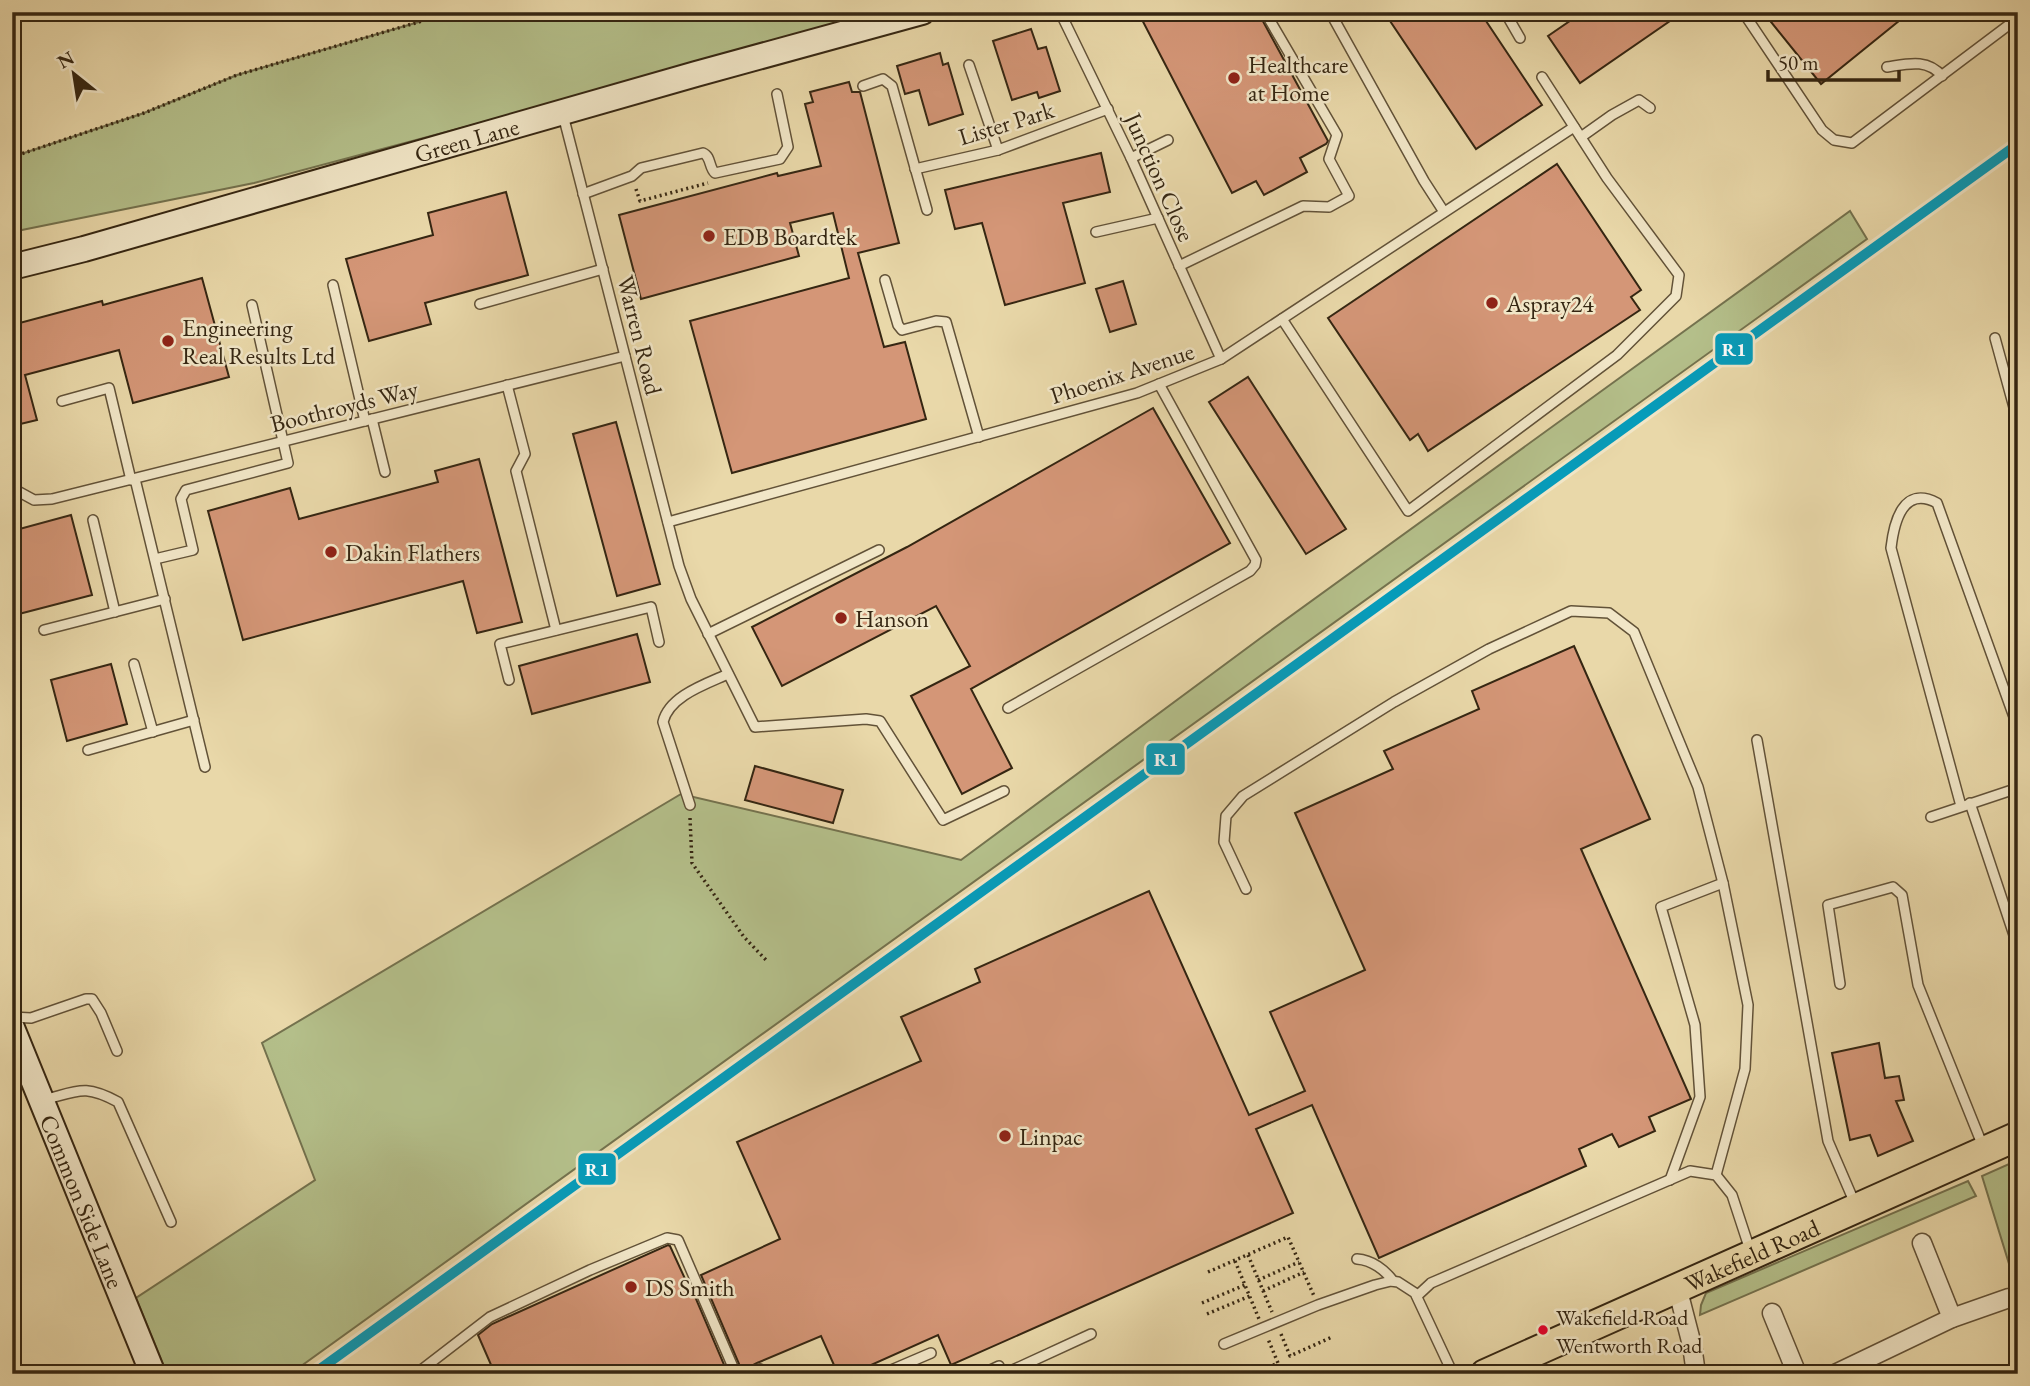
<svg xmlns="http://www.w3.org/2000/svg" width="2030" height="1386" viewBox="0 0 2030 1386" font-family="'EB Garamond',serif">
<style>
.green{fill:#b4bf8a;stroke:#74724e;stroke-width:2}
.building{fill:#d49677;stroke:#352612;stroke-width:2}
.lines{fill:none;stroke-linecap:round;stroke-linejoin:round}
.lane-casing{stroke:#625238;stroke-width:12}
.street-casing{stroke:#625238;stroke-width:21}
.secondary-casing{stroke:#352612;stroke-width:28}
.primary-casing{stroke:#352612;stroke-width:32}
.path{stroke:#352612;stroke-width:3.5;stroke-dasharray:2 3.5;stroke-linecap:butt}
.lane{stroke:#f1e6c7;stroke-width:9}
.street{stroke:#f1e6c7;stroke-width:18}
.secondary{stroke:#f1e6c7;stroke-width:24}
.primary{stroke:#e9d8a9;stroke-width:28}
.rail-1-casing{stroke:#f1e6c7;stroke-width:16}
.rail-1{stroke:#059cbb;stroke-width:10}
.poi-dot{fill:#8f2418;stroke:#f1e6c7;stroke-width:2.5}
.bus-dot{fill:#e4002b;stroke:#f1e6c7;stroke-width:2.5}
.labels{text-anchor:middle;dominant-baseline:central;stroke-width:5;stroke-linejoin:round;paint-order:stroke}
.bus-label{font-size:22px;fill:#352612;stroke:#f1e6c7;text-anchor:start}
.poi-label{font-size:24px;fill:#352612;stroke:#f1e6c7;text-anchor:start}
.street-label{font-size:24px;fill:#352612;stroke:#f1e6c7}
.line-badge{stroke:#f1e6c7;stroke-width:2.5}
.badge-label{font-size:19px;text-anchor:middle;font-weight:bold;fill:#fff}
</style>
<rect width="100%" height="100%" fill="#e9d8a9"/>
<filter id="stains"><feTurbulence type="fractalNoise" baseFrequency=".00286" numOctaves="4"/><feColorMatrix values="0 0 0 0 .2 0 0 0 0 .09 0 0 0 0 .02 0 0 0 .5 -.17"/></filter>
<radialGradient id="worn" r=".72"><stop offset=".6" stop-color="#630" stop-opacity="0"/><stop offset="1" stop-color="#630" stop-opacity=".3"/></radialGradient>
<g class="green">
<polygon points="453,12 887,12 724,58 254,183 12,232 12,157 144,113 237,75"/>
<polygon points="1850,211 1867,239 290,1374 167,1374 136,1298 315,1180 262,1043 681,794 961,860 1266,634"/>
<polygon points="2018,1160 2018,1293 1982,1176"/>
<polygon points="1968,1181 1976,1196 1700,1315 1701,1305 1706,1293"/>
</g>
<g class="building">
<polygon points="1138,12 1258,12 1328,141 1326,144 1300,158 1307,172 1264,195 1256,181 1232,193"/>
<polygon points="1384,12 1480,12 1542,105 1476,149"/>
<polygon points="1583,12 1683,12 1580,83 1548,36"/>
<polygon points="1763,12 1910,12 1821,84"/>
<polygon points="1031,29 1038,49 1046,47 1060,91 1039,98 1037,92 1012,100 993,41"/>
<polygon points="940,53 943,65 948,63 963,114 929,125 919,90 905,94 897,66"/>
<polygon points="849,82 852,92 860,92 899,243 858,253 884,347 905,342 926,419 732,473 690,321 849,278 833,213 790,223 799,256 641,299 619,215 777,173 778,176 821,166 805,104 813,102 810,92"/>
<polygon points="1101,153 1110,192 1063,203 1085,283 1005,305 982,223 955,229 945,190"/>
<polygon points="1557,164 1641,290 1631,297 1640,310 1428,451 1418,434 1410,440 1328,318"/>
<polygon points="506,192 528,275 425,303 431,324 369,341 346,259 433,235 428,213"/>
<polygon points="202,278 229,377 133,403 119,350 25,375 37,420 12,426 12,325 102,301 103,305"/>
<polygon points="1123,281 1136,324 1110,332 1096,289"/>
<polygon points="1248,377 1346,529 1306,554 1209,402"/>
<polygon points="1153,408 1230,543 971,689 1012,768 962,794 911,696 970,666 936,606 782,686 752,627 907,547"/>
<polygon points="616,422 660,584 617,596 573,434"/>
<polygon points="479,459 522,622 477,633 463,581 243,640 208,511 290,488 299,519 438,482 435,471"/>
<polygon points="71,515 92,595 15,615 12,605 12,531"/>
<polygon points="637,634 650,682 532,714 519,666"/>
<polygon points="1574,646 1650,819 1581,849 1691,1099 1649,1117 1655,1131 1619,1147 1612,1134 1579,1149 1586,1166 1379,1258 1312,1105 1256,1129 1293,1213 951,1365 938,1335 851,1374 838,1374 821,1336 757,1363 742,1371 701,1275 780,1239 737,1142 921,1061 901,1017 980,982 975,969 1149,891 1249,1115 1305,1091 1270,1012 1365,970 1295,813 1393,769 1384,751 1479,709 1472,691"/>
<polygon points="111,664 127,724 67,741 51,680"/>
<polygon points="755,766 843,790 833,823 745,800"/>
<polygon points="1879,1043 1885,1078 1899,1076 1904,1100 1896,1101 1913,1141 1878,1156 1870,1135 1850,1140 1832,1053"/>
<polygon points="668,1245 670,1246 686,1281 688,1280 728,1374 495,1374 478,1335 492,1324"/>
</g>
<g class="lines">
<defs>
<g id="lane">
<polyline points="1060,12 1131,158 1221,359"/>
<polyline points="1330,12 1424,181 1444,212"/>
<polyline points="1505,12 1520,38"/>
<polyline points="1743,12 1822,130 1834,140 1852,143 2018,18"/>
<polyline points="969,65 998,150"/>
<path d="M1887,67C1907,64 1927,58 1942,76"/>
<polyline points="863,86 883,79 892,86 927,210"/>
<polyline points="563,115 679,566 691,599 755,727 866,719 880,721 943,820 1004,791"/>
<polyline points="1581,137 1612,115 1639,100 1650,108"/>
<polyline points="1131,158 1168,140"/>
<polyline points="915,169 998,150 1108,109"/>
<path d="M583,194L632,176L641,168L703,153C711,156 709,168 715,173L780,159L788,147L777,94"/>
<polyline points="1096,232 1158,218"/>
<polyline points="1179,266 1303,206 1329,207 1349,196 1329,159 1337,135 1265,12"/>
<polyline points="885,280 898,325 902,330 936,321 946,322 979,437"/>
<polyline points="333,285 365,421"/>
<polyline points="480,304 603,269"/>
<polyline points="1282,319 1408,511 1617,355 1676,296 1679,275 1607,178 1542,77"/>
<polyline points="1995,338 2018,422"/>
<polyline points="507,385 525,454 516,471 556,630"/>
<polyline points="62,401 109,388 131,480"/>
<polyline points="372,419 385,472"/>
<polyline points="135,479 205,767"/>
<polyline points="12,488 34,500 52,499 625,356"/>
<polyline points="93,520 115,612"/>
<polyline points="668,522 1137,393 1221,359 1574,127"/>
<polyline points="155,559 193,550 181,499 186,490 288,463 252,305"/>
<polyline points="44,630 165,599"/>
<polyline points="708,634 879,550"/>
<polyline points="134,664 153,732"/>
<polyline points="509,680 500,644 651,607 659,642"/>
<polyline points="1008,708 1250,571 1255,565 1256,560 1159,384"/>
<polyline points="1757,740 1828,1141 1856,1206"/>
<polyline points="88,750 194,720"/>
<polyline points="1970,803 2018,947"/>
<path d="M690,805L663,722C669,696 706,684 728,674"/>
<path d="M1961,806L1891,548C1894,522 1903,485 1937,503L2018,728"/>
<polyline points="1931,817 2018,788"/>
<polyline points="1246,889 1224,842 1226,816 1243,796 1394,702 1489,649 1571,611 1609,613 1634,632 1698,787 1723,883 1661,907 1695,1025 1700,1097 1670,1180"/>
<polyline points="1840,984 1828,905 1893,887 1902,895 1918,985 1984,1149"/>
<polyline points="12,1017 31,1018 86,999 92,999 101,1013 117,1051"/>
<path d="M43,1100C79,1091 84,1084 118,1102L171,1222"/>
<polyline points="1716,1175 1745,1069 1748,1005 1723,883"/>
<path d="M1357,1259C1372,1260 1385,1270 1393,1281"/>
<polyline points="1417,1296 1431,1283 1690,1171 1716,1175 1732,1195 1751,1253"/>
<polyline points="1224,1344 1318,1305 1375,1285 1391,1281 1398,1282 1415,1293 1453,1374"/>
<polyline points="760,1369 763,1374"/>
<polyline points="416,1374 490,1317 590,1270 667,1238 678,1240 736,1374"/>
<polyline points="882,1374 931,1353"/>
<polyline points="982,1374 999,1366 1002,1374"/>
<polyline points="1004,1374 1091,1334"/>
</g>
<g id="street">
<polyline points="1922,1243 1952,1318"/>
<polyline points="1677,1287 1692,1345 1696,1374"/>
<polyline points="1772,1313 1797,1374"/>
<polyline points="1835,1374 1952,1318 2009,1298"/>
</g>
<g id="secondary">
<path id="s1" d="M12,267L84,249L696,74L922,12"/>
<path id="s2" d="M12,1028L153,1374"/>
</g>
<g id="primary">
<path id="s3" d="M1485,1374L2018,1136"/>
</g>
</defs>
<use href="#lane" class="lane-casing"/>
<use href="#street" class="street-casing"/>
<use href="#secondary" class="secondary-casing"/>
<use href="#primary" class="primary-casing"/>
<g class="path">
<polyline points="12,157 144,113 237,75 453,12"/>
<polyline points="636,189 640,201 708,183"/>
<polyline points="690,818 692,863 744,937 766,960"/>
<polyline points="1248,1255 1272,1312"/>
<polyline points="1235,1261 1259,1319"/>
<polyline points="1208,1272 1288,1237 1314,1296"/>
<polyline points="1258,1280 1299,1262"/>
<polyline points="1263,1291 1304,1272"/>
<polyline points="1202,1303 1245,1285"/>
<polyline points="1207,1314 1250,1296"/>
<polyline points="1281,1334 1290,1356 1332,1337"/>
<polyline points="1253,1374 1278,1363 1268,1339"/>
</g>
<use href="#lane" class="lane"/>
<use href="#street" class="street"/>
<use href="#secondary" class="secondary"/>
<use href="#primary" class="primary"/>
<defs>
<polyline id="rail-1" points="313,1374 2018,144"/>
</defs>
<use href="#rail-1" class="rail-1-casing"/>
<use href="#rail-1" class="rail-1"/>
</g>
<g class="poi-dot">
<circle cx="1234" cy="78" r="7"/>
<circle cx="709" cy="236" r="7"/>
<circle cx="1492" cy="303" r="7"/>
<circle cx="168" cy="341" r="7"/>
<circle cx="331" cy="552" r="7"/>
<circle cx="841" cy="618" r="7"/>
<circle cx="1005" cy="1136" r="7"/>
<circle cx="631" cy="1287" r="7"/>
</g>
<circle class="bus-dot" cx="1543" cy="1330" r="6"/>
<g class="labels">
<g class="bus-label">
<text x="1556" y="1317">Wakefield Road<tspan x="1556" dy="28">Wentworth Road</tspan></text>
</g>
<g class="poi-label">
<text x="1248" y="64">Healthcare<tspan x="1248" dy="28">at Home</tspan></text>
<text x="723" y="236">EDB Boardtek</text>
<text x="1506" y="303">Aspray24</text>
<text x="182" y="327">Engineering<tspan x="182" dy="28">Real Results Ltd</tspan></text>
<text x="345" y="552">Dakin Flathers</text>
<text x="855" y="618">Hanson</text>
<text x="1019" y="1136">Linpac</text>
<text x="645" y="1287">DS Smith</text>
</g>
<g class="street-label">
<text transform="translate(1006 123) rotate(-17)">Lister Park</text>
<text stroke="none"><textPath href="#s1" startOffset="472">Green Lane</textPath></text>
<text transform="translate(1160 177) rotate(66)">Junction Close</text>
<text transform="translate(640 335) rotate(76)">Warren Road</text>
<text transform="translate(1122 373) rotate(-18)">Phoenix Avenue</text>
<text transform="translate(344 406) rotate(-14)">Boothroyds Way</text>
<text stroke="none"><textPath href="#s2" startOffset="187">Common Side Lane</textPath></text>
<text stroke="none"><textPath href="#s3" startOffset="292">Wakefield Road</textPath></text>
</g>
</g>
<g class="line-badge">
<rect x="1714" y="332" width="40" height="34" rx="7" fill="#059cbb"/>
<rect x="1145" y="742" width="41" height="34" rx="7" fill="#059cbb"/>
<rect x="577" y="1152" width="40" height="34" rx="7" fill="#059cbb"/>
</g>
<g class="badge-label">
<text x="1734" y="356">R1</text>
<text x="1166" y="766">R1</text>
<text x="597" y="1176">R1</text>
</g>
<rect width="2030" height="1386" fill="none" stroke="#e9d8a9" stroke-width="42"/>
<rect x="14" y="14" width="2002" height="1358" fill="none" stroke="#352612" stroke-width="3.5"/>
<rect x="21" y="21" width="1988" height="1344" fill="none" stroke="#352612" stroke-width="2"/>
<g transform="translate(74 74) rotate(330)" stroke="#f1e6c7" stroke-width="5" paint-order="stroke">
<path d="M0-5L12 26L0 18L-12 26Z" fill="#352612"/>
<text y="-10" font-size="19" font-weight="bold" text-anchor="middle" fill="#352612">N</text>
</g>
<path d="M1768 70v10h131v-10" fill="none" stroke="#352612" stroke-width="3.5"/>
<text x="1778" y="70" font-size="21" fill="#352612" stroke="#f1e6c7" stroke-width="5" paint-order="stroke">50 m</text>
<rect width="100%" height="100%" filter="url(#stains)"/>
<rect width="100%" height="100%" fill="url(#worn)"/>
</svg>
